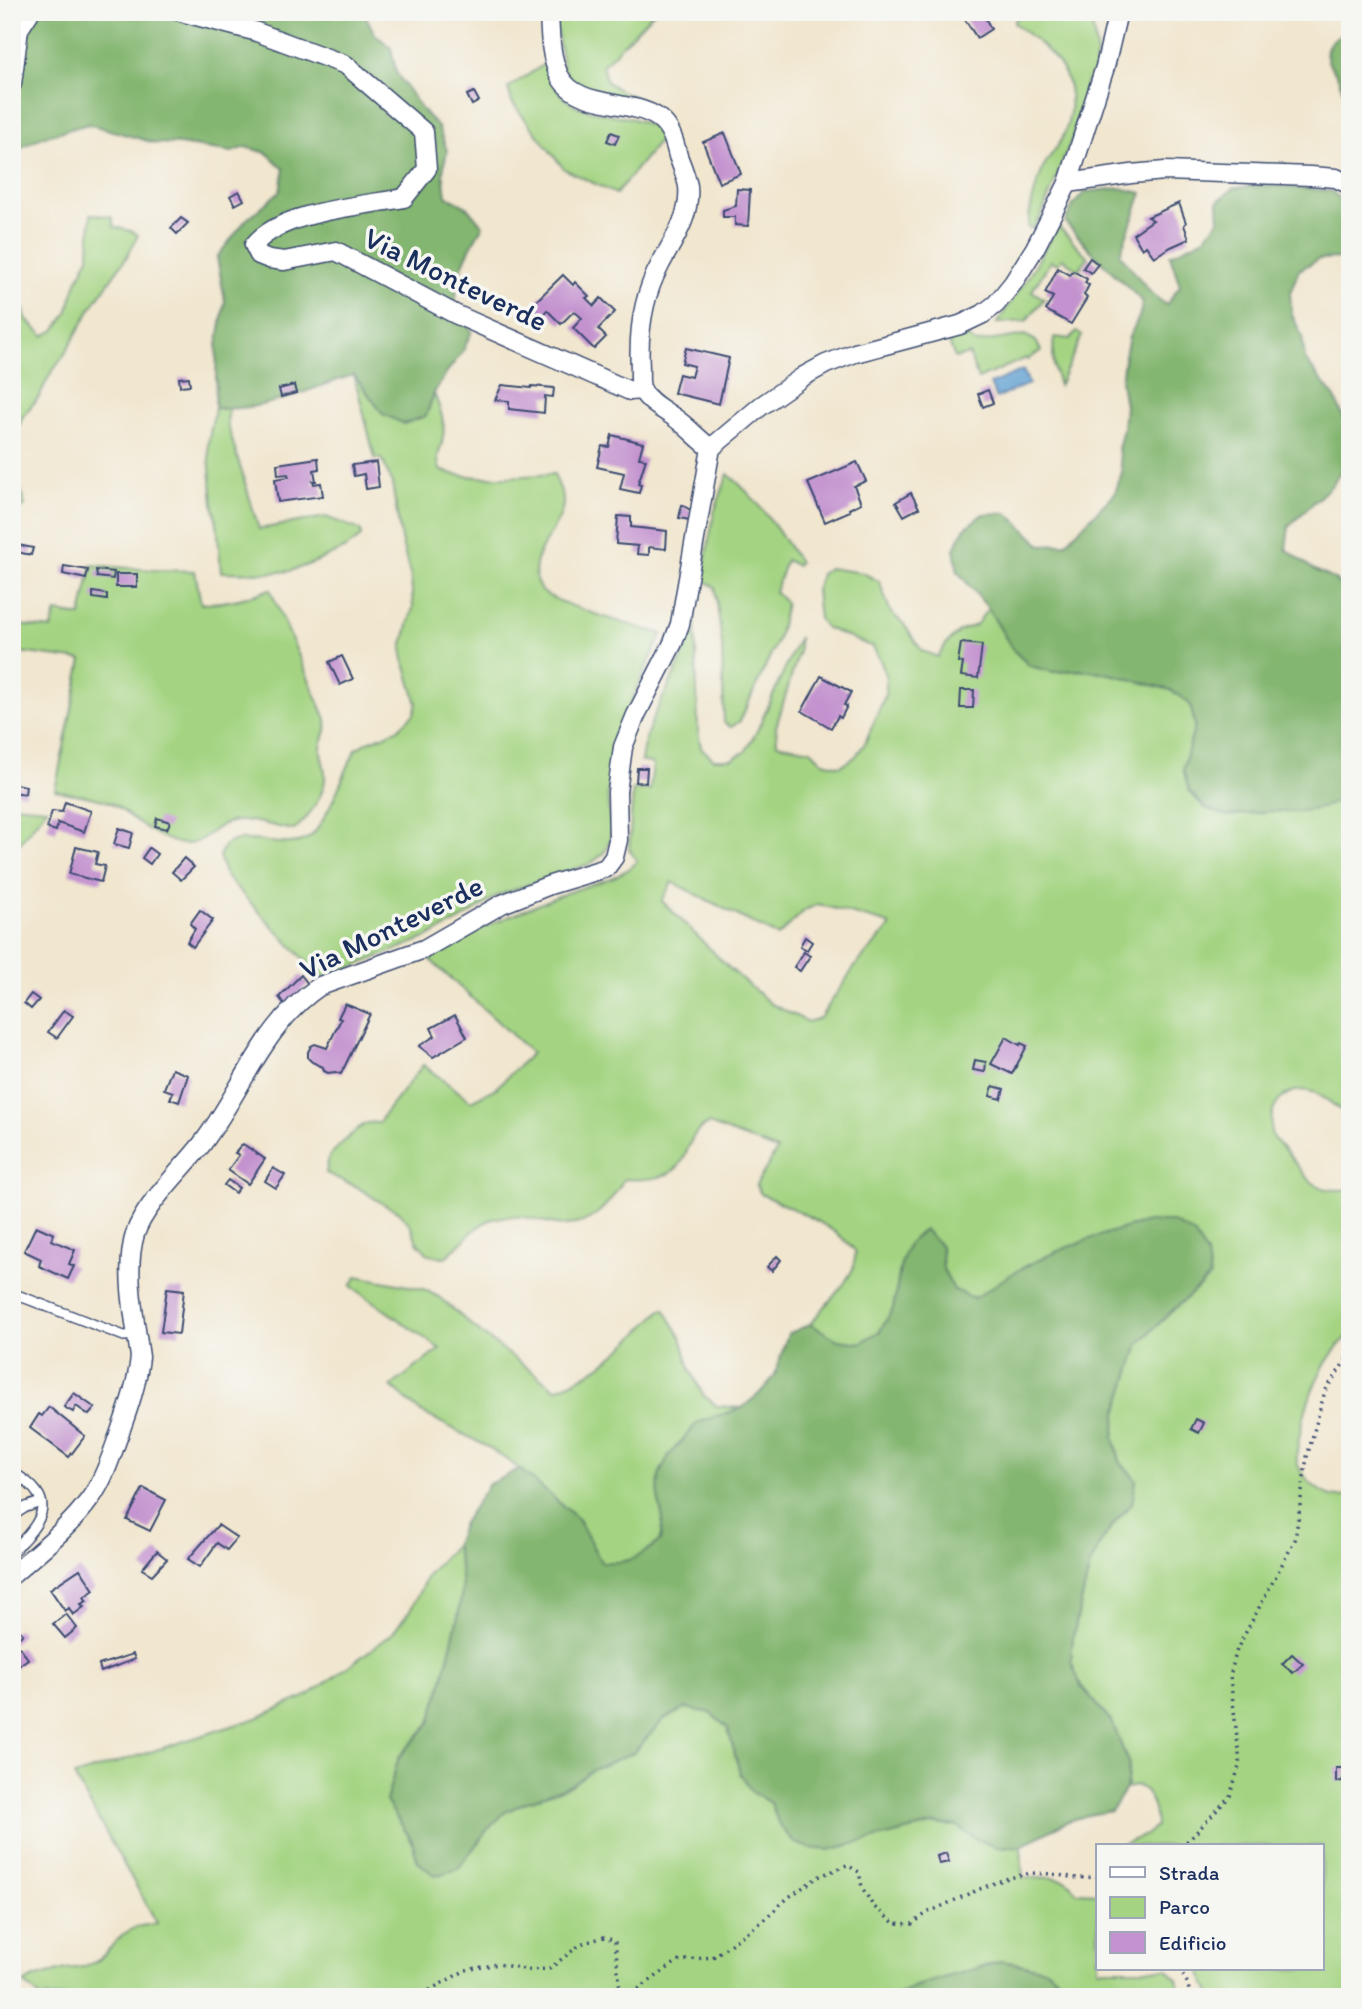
<svg xmlns="http://www.w3.org/2000/svg" width="1362" height="2009" viewBox="0 0 1362 2009" font-family="Itim,sans-serif">
<style>
.green{fill:#a4d482;stroke:#608270;stroke-width:2;fill-rule:evenodd}
.forest{fill:#83b670;stroke:#4f7267;stroke-width:2}
.water{fill:#60a0d2;stroke:#3e6898;stroke-width:2}
.building{fill:#c392cf}
.lines{fill:none;stroke-linecap:round;stroke-linejoin:round}
.service-casing{stroke:#3b4a6f;stroke-width:12}
.minor-casing{stroke:#3b4a6f;stroke-width:21}
.path{stroke:#3b4a6f;stroke-width:3.5;stroke-dasharray:2 5;stroke-linecap:butt}
.service{stroke:#fff;stroke-width:9}
.minor{stroke:#fff;stroke-width:18}
.labels{text-anchor:middle;dominant-baseline:central;stroke-width:7;stroke-linejoin:round;paint-order:stroke}
.street-label{font-size:30px;fill:#1b2f5e;stroke:#f6f6f2}
</style>
<rect width="100%" height="100%" fill="#f6f6f2"/>
<filter id="ink" filterUnits="userSpaceOnUse"><feTurbulence type="fractalNoise" baseFrequency=".0143" numOctaves="2"/><feDisplacementMap in="SourceGraphic" scale="14" xChannelSelector="R" yChannelSelector="G"/><feConvolveMatrix kernelMatrix="1 2 1 2 8 2 1 2 1" color-interpolation-filters="sRGB"/></filter>
<filter id="wash" filterUnits="userSpaceOnUse"><feTurbulence type="fractalNoise" baseFrequency=".00686" numOctaves="4" result="noise"/><feDisplacementMap in="SourceGraphic" scale="28" xChannelSelector="R" yChannelSelector="G"/><feGaussianBlur stdDeviation="1.57" result="paint"/><feColorMatrix in="noise" values="0 0 0 0 0 0 0 0 0 0 0 0 0 0 0 0 0 1.4 0 .05"/><feComposite in="paint" operator="in"/></filter>
<g filter="url(#wash)">
<rect width="100%" height="100%" fill="#f1e6ce"/>
<g class="green">
<polygon points="554,12 654,12 602,66 607,82 621,91 655,106 580,87 564,72"/>
<path d="M1050,12H1090L1097,54L1094,70L1086,84L1072,138L1054,184L1041,216L1033,228H1028C1029,210 1035,189 1042,171C1045,161 1053,153 1059,144C1073,121 1075,90 1061,67C1049,49 1030,36 1014,23L1017,16L1036,18Z"/>
<path d="M549,61C552,72 553,83 559,92C573,113 609,113 630,118C642,121 655,127 664,135L616,194L564,169L512,102L508,88Z"/>
<polygon points="91,214 112,217 114,227 131,231 138,235 128,255 93,305 63,357 49,376 39,397 23,416 15,437 13,461 25,506 12,517 12,295 19,297 27,320 44,336 56,329 67,313 78,279 89,257"/>
<polygon points="1058,226 1088,257 1078,270 1062,258 1058,264 1051,261 1032,291 1044,299 1026,321 997,323 1030,274"/>
<path d="M1077,332L1082,335L1059,386C1054,369 1051,355 1055,337L1070,339Z"/>
<polygon points="964,335 976,343 1025,335 1036,341 1041,351 1027,360 1026,358 978,379 969,354 955,358 948,340"/>
<path d="M354,375L383,414L426,416L434,393C439,407 446,422 443,437C441,452 435,453 440,470C470,482 521,476 554,474C557,482 562,491 563,499C564,516 552,530 544,544C536,558 531,574 540,589C549,603 641,628 662,634C639,684 613,733 608,788C605,820 625,845 589,864L499,895L461,920L428,937L328,977L320,976L226,877L219,856C221,853 222,849 224,846C243,828 289,856 312,835C326,822 346,769 356,749L366,743L397,730L414,714L417,704L404,660L402,648L413,607L411,578L401,539L392,483L382,459L375,458Z"/>
<polygon points="215,408 229,409 227,423 259,529 326,517 358,529 361,532 361,537 346,548 313,563 290,571 267,573 221,572 217,523 213,504 208,444"/>
<path d="M728,474C758,499 778,530 799,562L797,566L786,560L775,592L786,603L778,639L740,721L731,727L724,723L722,644L715,587L702,579L714,513Z"/>
<path d="M92,565L154,570L195,571L201,604C226,603 247,599 270,589L326,719C326,722 327,726 326,730C325,737 320,743 321,751C321,758 325,766 325,773C327,793 308,818 294,830C274,827 249,817 230,822C211,826 203,846 183,844C165,842 144,827 130,817C125,813 119,807 113,804C100,797 71,794 55,790L82,660L12,651V639L16,637L19,625L51,629L56,612L81,616Z"/>
<path d="M829,568L863,573L879,581L891,613L903,623L922,651L938,657L947,643L960,631L976,625L988,608L1013,650L1053,672L1078,670L1101,672L1123,677L1171,690L1190,704L1195,725L1183,769L1189,791L1205,808L1227,816L1273,811L1297,812L1350,796V1116C1337,1109 1322,1093 1309,1091C1287,1087 1271,1103 1271,1124C1271,1128 1270,1131 1272,1135C1276,1142 1284,1149 1289,1155C1310,1181 1314,1194 1350,1189V1334C1320,1362 1308,1395 1300,1434C1298,1443 1296,1453 1297,1461C1298,1470 1309,1482 1315,1487C1326,1496 1337,1500 1350,1495V1997H1212L1199,1969H1322V1846H1117L1146,1835L1156,1826C1155,1809 1152,1793 1136,1785L1126,1789L1129,1765L1112,1722L1081,1686L1071,1661L1073,1636L1090,1565L1101,1542L1116,1521L1132,1504L1136,1480L1120,1462L1114,1437L1117,1413L1139,1343L1174,1309L1210,1277L1124,1228L1036,1262L974,1298L954,1290L943,1269L941,1246L901,1264L893,1309L880,1331L860,1343L838,1340L810,1324L844,1284L853,1269L856,1252C833,1223 793,1210 761,1194L756,1185L777,1150L709,1124C685,1132 691,1159 673,1171C660,1180 639,1180 624,1179C610,1204 589,1231 556,1224C536,1220 518,1213 497,1218C474,1223 464,1244 445,1257L429,1255L417,1242L411,1226L400,1212L385,1205L357,1187L326,1173L329,1156C338,1148 358,1125 368,1123C372,1122 376,1123 379,1123L383,1116L423,1065L471,1101L496,1088L532,1053L428,958L486,926L566,893L614,877L629,869L637,861L629,849L633,789L650,790L653,764L641,761C646,720 668,693 683,656C688,642 691,627 695,614L698,731L701,748L714,759H731L745,752L757,731L799,637V651L776,727L777,744L811,750L823,762L840,766L855,757L865,743L885,696L886,678L881,662L873,647L826,628L819,619L816,590L821,574ZM672,882L778,936L805,910L818,904L889,924L890,927L856,965L820,1018L808,1022L771,1004L728,967L662,901Z"/>
<polygon points="12,805 47,808 12,853"/>
<path d="M357,1276L423,1289L439,1297L483,1335L556,1389C601,1372 628,1344 661,1310L664,1309L681,1337L690,1369L703,1395L717,1406L742,1408L698,1422L658,1497L663,1519L660,1541C638,1559 630,1564 601,1562L578,1519L520,1469L488,1447L419,1411L391,1386L440,1349L351,1286Z"/>
<path d="M455,1545L460,1567L462,1589L459,1612L443,1680L430,1723L399,1757L386,1801L412,1841L418,1862L474,1849L487,1830L505,1812L526,1802L571,1785L590,1771L634,1752L664,1719L686,1708L710,1713L728,1728L740,1773L752,1792L771,1803L779,1825L828,1850L935,1824L957,1826L976,1839L997,1847L1021,1846L1023,1878C1042,1878 1068,1873 1077,1892L1098,1893V1969H1167L1177,1979L1181,1997H1079L1046,1969L1002,1961L959,1975L915,1986L894,1997H40L24,1983L34,1978L66,1969L83,1967L99,1960L122,1935L136,1927L157,1923L74,1776L257,1718L309,1695L391,1635L411,1609L428,1574Z"/>
</g>
<g class="forest">
<path d="M12,12H364L374,33L391,48L396,72L422,110L438,127L447,150L443,172L446,196L467,207L483,226C464,257 455,277 455,314L472,331L462,353L447,372L434,393L426,416L404,424L383,414L354,375C305,389 269,412 215,408L217,346L225,301L217,257L246,220L280,191L284,169L267,153L245,147L232,152L179,144L155,143L88,124L42,137L12,152Z"/>
<path d="M1350,33V100C1341,93 1342,84 1337,75C1335,71 1332,69 1330,65C1320,47 1333,36 1350,33Z"/>
<polygon points="1265,185 1331,191 1350,207 1350,262 1343,258 1319,259 1299,270 1290,293 1292,315 1302,336 1305,359 1335,398 1345,421 1350,444 1344,467 1331,486 1289,526 1286,549 1313,569 1334,579 1350,595 1350,796 1321,808 1297,812 1273,811 1227,816 1205,808 1189,791 1183,769 1195,725 1190,704 1171,690 1123,677 1101,672 1078,670 1053,672 1030,666 1013,650 988,608 958,572 954,549 965,528 983,514 1007,513 1041,545 1065,544 1115,493 1122,472 1118,449 1123,428 1125,406 1121,382 1124,360 1129,337 1139,317 1143,302 1094,254 1065,222 1073,205 1085,192 1120,188 1142,193 1120,254 1151,293 1166,305 1180,286 1170,255 1205,238 1219,220 1218,201 1234,188"/>
<path d="M1148,1222H1173L1194,1234L1207,1254L1210,1277L1174,1309L1139,1343L1117,1413L1114,1437L1120,1462L1136,1480L1132,1504L1116,1521L1101,1542L1090,1565L1073,1636L1071,1661L1081,1686L1112,1722L1129,1765L1126,1789L1111,1811L1088,1815L1066,1822L1021,1846L997,1847L976,1839L957,1826L935,1824L828,1850L810,1848L795,1843L779,1825L771,1803L752,1792L740,1773L728,1728L710,1713L686,1708L664,1719L634,1752L590,1771L571,1785L526,1802L505,1812L487,1830L458,1869L435,1876L418,1862L412,1841L386,1801L399,1757L430,1723L443,1680L459,1612L462,1589L460,1567L455,1545L463,1523L489,1484L520,1469L578,1519L601,1562C630,1564 638,1558 660,1541L663,1519L658,1497L659,1475L669,1455L698,1422L742,1408L760,1393L774,1377L788,1334L810,1324L838,1340L860,1343L880,1331L893,1309L901,1264L908,1244L924,1229L941,1246L943,1269L954,1290L974,1298C989,1290 1001,1280 1015,1272C1056,1249 1103,1233 1148,1222Z"/>
<path d="M1001,1961L1046,1969L1079,1997H894C927,1979 966,1973 1001,1961Z"/>
</g>
<polygon class="water" points="1023,370 1029,384 996,398 990,384"/>
<g id="blocks">
<g class="building">
<polygon points="960,12 982,12 991,29 977,38"/>
<polygon points="474,92 479,101 472,105 467,95"/>
<polygon points="611,132 619,135 615,144 607,141"/>
<polygon points="725,133 741,174 719,183 703,142"/>
<polygon points="737,189 750,190 748,226 735,225 735,217 723,217 723,210 736,206"/>
<polygon points="239,191 244,200 235,205 230,196"/>
<polygon points="1179,203 1186,223 1184,225 1189,239 1171,247 1154,257 1146,246 1142,249 1133,234 1153,220 1148,217"/>
<polygon points="181,218 188,223 177,234 171,228"/>
<polygon points="1090,258 1098,264 1091,273 1083,268"/>
<polygon points="1058,268 1070,275 1073,271 1087,279 1085,283 1089,285 1084,295 1087,298 1071,324 1046,310 1053,297 1045,293"/>
<polygon points="563,275 573,285 575,282 589,296 586,298 594,306 601,298 615,312 598,329 606,337 594,349 573,328 582,318 574,311 561,324 547,310 541,317 530,307"/>
<polygon points="686,348 729,358 719,404 674,393 679,374 691,377 694,366 682,363"/>
<polygon points="189,377 190,385 180,386 179,378"/>
<polygon points="294,385 296,393 281,397 279,389"/>
<polygon points="502,385 531,388 532,386 554,388 553,397 545,396 544,413 509,409 509,401 495,400"/>
<polygon points="988,390 993,403 983,407 978,394"/>
<polygon points="612,435 643,443 639,458 646,459 638,484 641,485 639,493 620,489 624,473 597,467 602,446 609,447"/>
<polygon points="318,458 319,469 314,470 316,481 313,481 314,484 321,483 323,496 278,502 275,479 289,477 288,474 278,475 277,464"/>
<polygon points="376,462 379,487 366,489 364,474 354,476 352,465"/>
<polygon points="857,462 866,481 854,486 861,503 849,509 850,511 825,522 808,483"/>
<polygon points="911,493 919,508 904,516 896,502"/>
<polygon points="682,505 692,511 690,520 679,518"/>
<polygon points="618,516 631,517 631,527 667,531 666,549 649,547 649,555 637,554 638,546 616,544"/>
<polygon points="18,545 33,548 31,555 17,552"/>
<polygon points="64,566 88,570 86,579 63,574"/>
<polygon points="96,570 114,572 113,579 97,577"/>
<rect x="116" y="574" width="21" height="13"/>
<polygon points="93,592 107,594 107,600 93,598"/>
<polygon points="961,643 982,645 978,678 961,676 963,663 958,662"/>
<polygon points="342,656 353,679 340,685 329,662"/>
<polygon points="821,676 851,692 844,705 847,706 841,718 838,716 831,728 802,711"/>
<polygon points="961,690 974,690 973,708 960,708"/>
<polygon points="637,768 647,768 646,783 636,782"/>
<polygon points="15,784 26,786 25,794 13,792"/>
<polygon points="65,802 91,811 84,832 58,823 56,831 47,828 52,811 62,812"/>
<polygon points="157,818 170,822 167,829 155,826"/>
<polygon points="119,828 133,833 129,848 114,844"/>
<polygon points="76,847 98,852 95,864 105,866 101,882 69,874"/>
<polygon points="149,848 157,854 150,864 142,858"/>
<polygon points="184,858 194,867 181,880 172,872"/>
<polygon points="200,910 213,920 193,947 187,942 195,929 190,924"/>
<polygon points="805,937 812,942 807,950 800,946"/>
<polygon points="804,952 810,956 800,971 794,967"/>
<polygon points="301,975 308,984 285,1005 279,997"/>
<polygon points="31,994 39,1000 31,1009 24,1003"/>
<polygon points="345,1004 370,1014 341,1074 335,1072 328,1073 324,1071 323,1067 312,1062 308,1058 308,1052 311,1046 315,1044 327,1048 341,1019 338,1018"/>
<polygon points="64,1010 73,1016 57,1038 48,1032"/>
<polygon points="455,1015 467,1037 433,1057 419,1046 435,1036 431,1028"/>
<polygon points="1006,1037 1020,1045 1021,1043 1027,1046 1012,1074 991,1064"/>
<polygon points="975,1060 986,1062 985,1072 973,1070"/>
<polygon points="172,1069 188,1075 179,1102 170,1099 173,1092 164,1089"/>
<polygon points="993,1086 1004,1089 1001,1099 990,1096"/>
<polygon points="243,1144 265,1159 248,1184 228,1170 239,1155 235,1153"/>
<polygon points="273,1168 285,1175 276,1188 265,1181"/>
<polygon points="228,1180 239,1188 235,1193 224,1185"/>
<polygon points="36,1226 54,1234 51,1240 75,1250 69,1264 74,1266 68,1279 39,1266 41,1259 24,1251"/>
<polygon points="777,1256 781,1260 772,1271 767,1267"/>
<polygon points="167,1288 184,1290 179,1334 161,1332"/>
<polygon points="74,1393 95,1408 89,1415 76,1406 73,1412 64,1407"/>
<polygon points="49,1407 85,1436 69,1457 30,1428 39,1414 42,1416"/>
<polygon points="1196,1419 1204,1423 1199,1433 1191,1429"/>
<polygon points="143,1488 166,1500 150,1531 127,1520"/>
<polygon points="218,1525 237,1538 227,1550 217,1543 200,1567 188,1559"/>
<polygon points="157,1551 167,1559 152,1575 142,1569"/>
<polygon points="80,1569 94,1590 84,1597 87,1601 81,1604 84,1607 73,1615 69,1608 65,1611 50,1589"/>
<polygon points="66,1614 77,1628 65,1638 53,1624"/>
<polygon points="18,1629 23,1634 12,1644 12,1634"/>
<polygon points="20,1647 28,1659 12,1670 12,1652"/>
<polygon points="133,1654 135,1659 101,1672 99,1665"/>
<polygon points="1292,1654 1303,1664 1293,1673 1282,1664"/>
<polygon points="1336,1768 1349,1768 1342,1781 1336,1782"/>
<polygon points="946,1853 949,1862 939,1864 937,1856"/>
</g>
</g>
</g>
<g filter="url(#ink)">
<use href="#blocks" fill-opacity="0" stroke="#3b4a6f" stroke-width="2"/>
<g class="lines">
<defs>
<g id="service">
<polyline points="12,1293 124,1336 137,1335"/>
<path d="M12,1472C60,1500 43,1520 12,1552"/>
<polyline points="12,1516 26,1507 41,1502"/>
</g>
<g id="minor">
<path d="M181,12L254,31L346,65L424,132L427,169L404,198C362,206 281,211 254,245L259,255L269,259L284,261L336,251L455,314L630,391L642,390"/>
<path d="M549,12C550,34 550,55 559,75C577,112 639,97 663,122C672,131 675,144 678,156C682,166 686,176 688,186C691,217 673,240 660,265C643,296 638,334 640,369C640,375 639,384 642,390C649,404 667,411 679,421C690,429 699,440 711,448"/>
<polyline points="12,84 19,29 30,12"/>
<polyline points="1068,183 1131,174 1165,171 1311,176 1336,178 1350,185"/>
<path d="M12,1575C39,1551 69,1528 90,1499C103,1481 110,1460 117,1440C127,1412 137,1386 140,1357C135,1319 124,1271 135,1234C145,1204 182,1170 202,1144C241,1093 264,1023 320,986L424,949L502,904L550,885L606,868L614,857L618,840L617,792L623,747L636,715L673,643L680,624L711,448L761,406L804,376L826,364L855,353L960,325L983,314L996,304L1013,283L1035,248L1068,183L1105,67L1118,12"/>
</g>
</defs>
<use href="#service" class="service-casing"/>
<use href="#minor" class="minor-casing"/>
<g class="path">
<polyline points="1181,1846 1191,1838 1230,1796 1240,1763 1230,1676 1237,1649 1295,1540 1307,1457 1325,1391 1350,1354"/>
<polyline points="1179,1969 1188,1984 1190,1997"/>
<polyline points="417,1997 466,1970 498,1964 529,1970 549,1969 581,1944 604,1937 615,1941 620,1990 630,1995 678,1961 713,1957 761,1922 789,1897 818,1877 847,1865 859,1872 862,1887 873,1906 894,1923 912,1924 927,1913 977,1890 1005,1879 1031,1873 1052,1874 1077,1878 1098,1877"/>
</g>
<use href="#service" class="service"/>
<use href="#minor" class="minor"/>
</g>
</g>
<g class="labels">
<g class="street-label">
<text transform="translate(456 279) rotate(26)">Via Monteverde</text>
<text transform="translate(391 927) rotate(-26)">Via Monteverde</text>
</g>
</g>
<rect width="1362" height="2009" fill="none" stroke="#f6f6f2" stroke-width="42"/>
<rect x="1096" y="1844" width="228" height="126" fill="#f6f6f2" stroke="#9ea6b7" stroke-width="2"/>
<rect x="1110" y="1867" width="35" height="10" fill="#ffffff" stroke="#9ea6b7" stroke-width="2"/>
<text x="1159" y="1880" font-size="21" fill="#1b2f5e">Strada</text>
<rect x="1110" y="1897" width="35" height="21" fill="#a4d482" stroke="#9ea6b7" stroke-width="2"/>
<text x="1159" y="1914" font-size="21" fill="#1b2f5e">Parco</text>
<rect x="1110" y="1932" width="35" height="21" fill="#c392cf" stroke="#9ea6b7" stroke-width="2"/>
<text x="1159" y="1950" font-size="21" fill="#1b2f5e">Edificio</text>
</svg>
